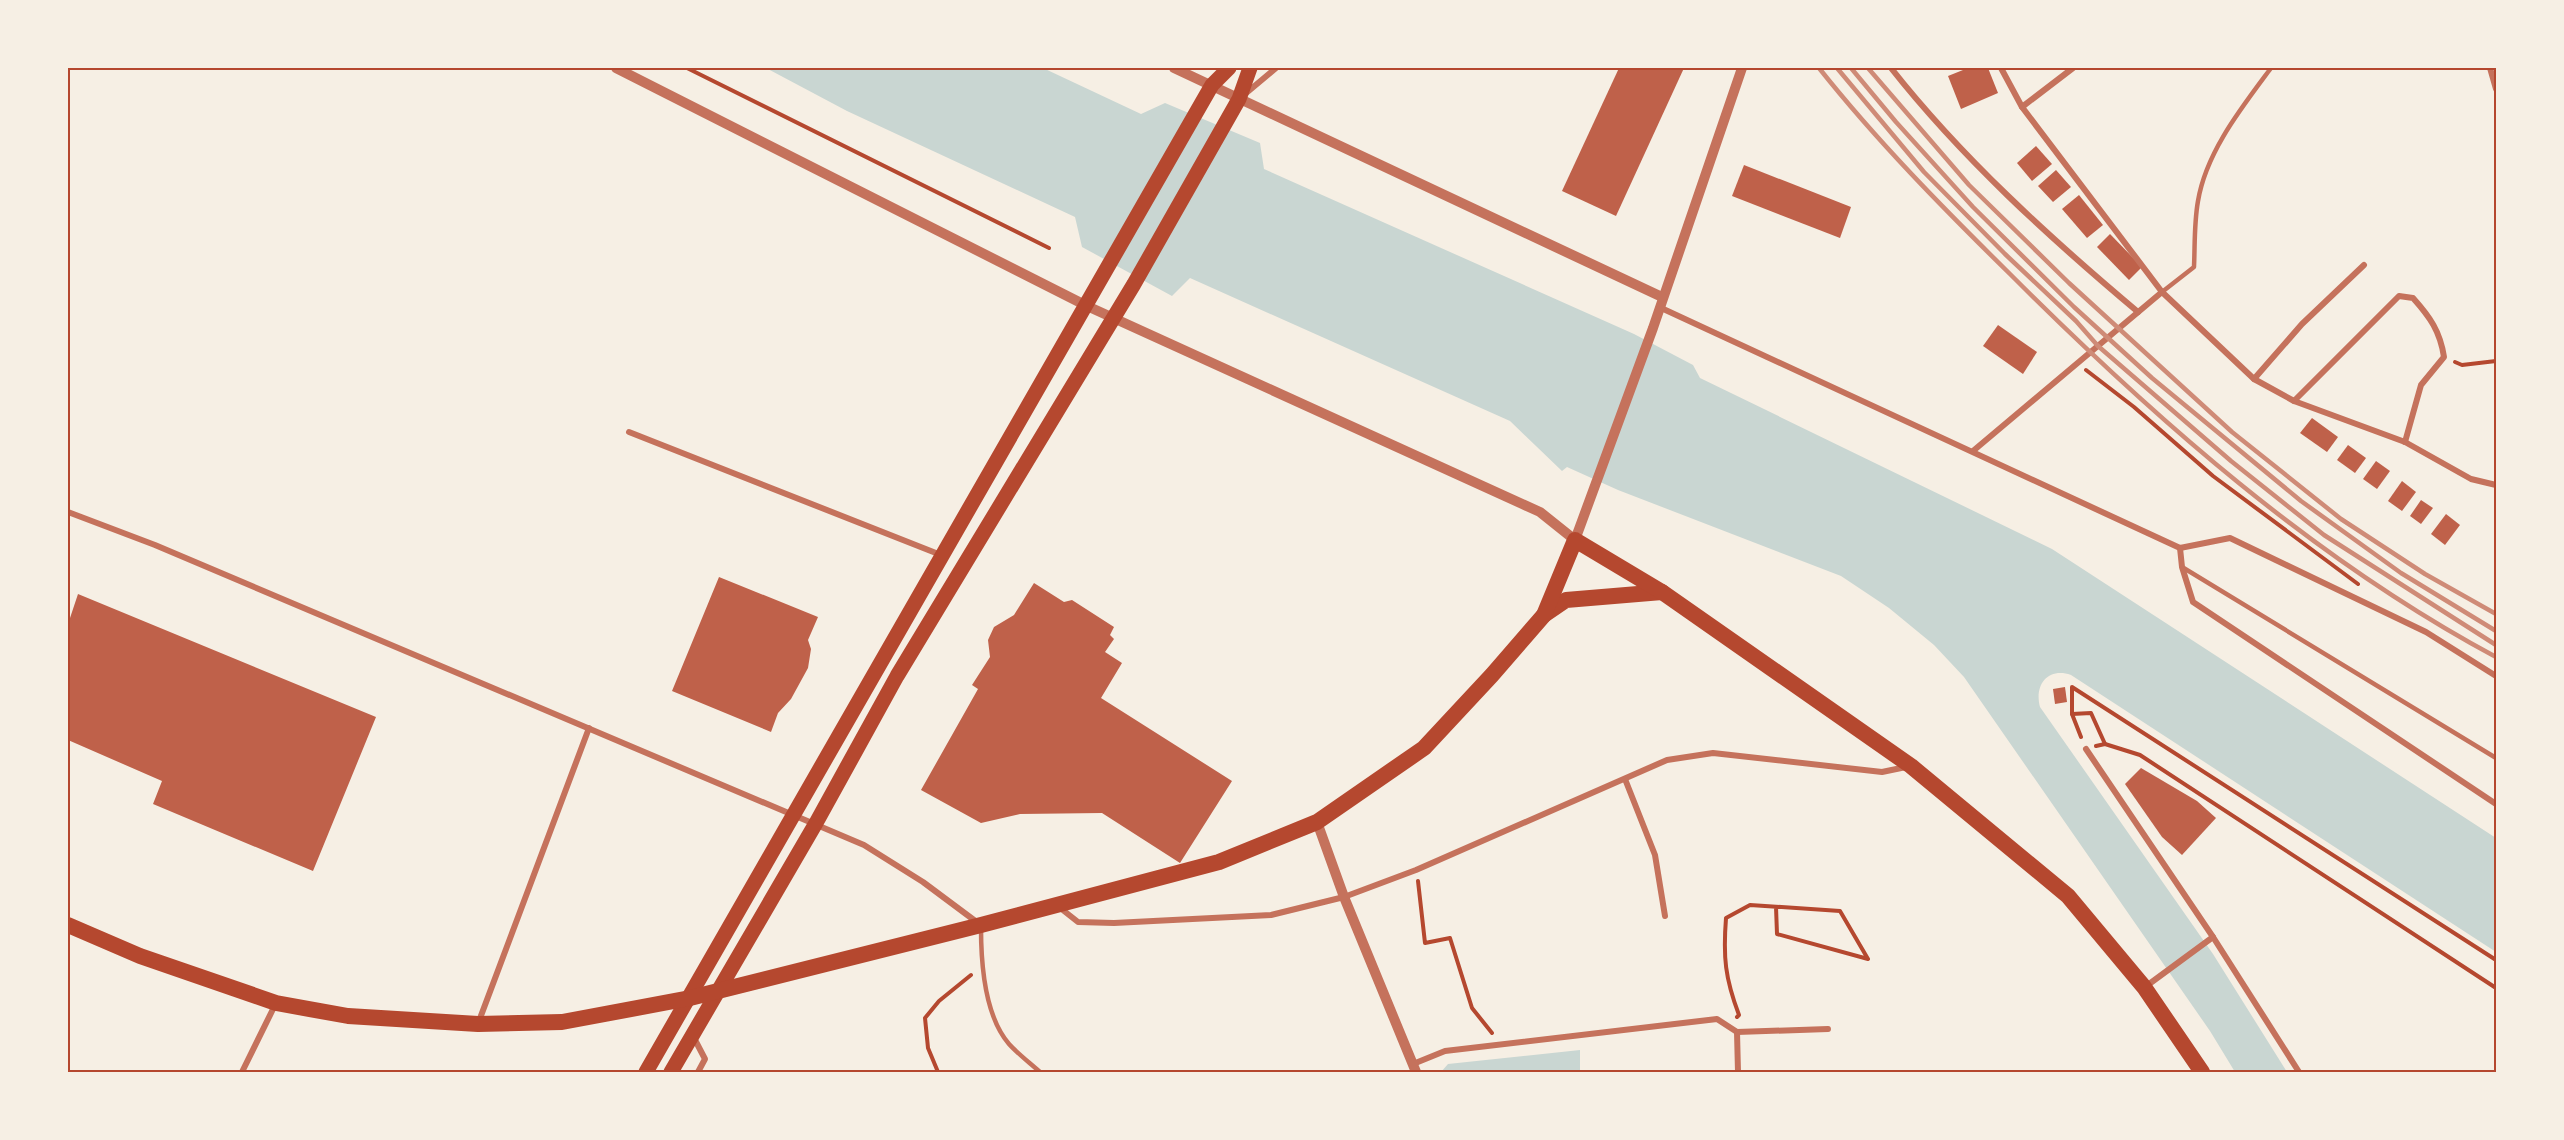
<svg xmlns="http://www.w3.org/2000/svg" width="2564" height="1140" viewBox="0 0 2564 1140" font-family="Georgia,serif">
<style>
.water{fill:#c9d6d2}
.building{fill:#bf614a}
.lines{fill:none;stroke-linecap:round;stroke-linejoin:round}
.path{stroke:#b5482f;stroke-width:4}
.service{stroke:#c5725c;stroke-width:4.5}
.minor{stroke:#c5725c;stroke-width:6}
.tertiary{stroke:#c5725c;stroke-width:10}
.primary{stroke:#b5482f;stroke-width:15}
.trunk{stroke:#b5482f;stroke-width:16}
.rail{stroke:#cf8b77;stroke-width:4.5}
.neatline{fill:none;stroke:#b5482f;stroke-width:2}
</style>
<rect width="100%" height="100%" fill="#f6efe4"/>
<g class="water">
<path d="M766,68H1043L1141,114L1165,103L1260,143L1264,169L1634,334L1693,365L1700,378L2052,549L2496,838V952L2071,675C2048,667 2034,685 2040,707L2213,954L2287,1072H2235L2210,1031L1964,677L1934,645L1889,608L1841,576L1618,490L1567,467L1562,471L1510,421L1190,278L1172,296L1082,247L1075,217L847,111Z"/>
<polygon points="1580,1050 1580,1072 1441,1072 1448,1064"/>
</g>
<g class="building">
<polygon points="1619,68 1684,68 1616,216 1562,191"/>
<polygon points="1968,68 1988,68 1998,93 1961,109 1948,76"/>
<polygon points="2036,146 2052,164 2032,181 2017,163"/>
<polygon points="1744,165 1851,207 1840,238 1732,196"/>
<polygon points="2056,170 2071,187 2053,202 2038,186"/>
<polygon points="2079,195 2103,225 2087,238 2062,209"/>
<polygon points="2110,234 2142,267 2129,280 2097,247"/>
<polygon points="1998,325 2037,352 2023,374 1983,346"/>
<polygon points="2312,418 2338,437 2327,452 2300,433"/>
<polygon points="2348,445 2366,458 2355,473 2337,460"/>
<polygon points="2376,461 2390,471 2377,489 2363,479"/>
<polygon points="2402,481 2416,492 2402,511 2388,501"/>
<polygon points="2421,500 2433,508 2421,524 2410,516"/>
<polygon points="2446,514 2460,525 2445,545 2431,534"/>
<polygon points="719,577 818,617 808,640 811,649 808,668 791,699 778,713 771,732 672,691"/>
<polygon points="1034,583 1064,602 1072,600 1114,627 1110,635 1114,639 1105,652 1122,663 1101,698 1232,781 1180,863 1102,813 1020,814 981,823 921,790 978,689 972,685 990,657 988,640 994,627 1014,615"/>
<polygon points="78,594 376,717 313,871 153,804 162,781 68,740 68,624"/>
<polygon points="2065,687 2067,702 2055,704 2053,689"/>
<polygon points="2141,768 2197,801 2216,818 2182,855 2162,837 2125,784"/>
</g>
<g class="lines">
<g class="path">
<polyline points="687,68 1049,248"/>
<polyline points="2455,362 2462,365 2496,361"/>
<polyline points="2086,370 2134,407 2213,476 2358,584"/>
<polyline points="2072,714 2091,713 2105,744"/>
<polyline points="2081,737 2072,714 2072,687 2496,960"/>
<polyline points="2096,746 2105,744 2140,755 2496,988"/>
<polyline points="1418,881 1425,943 1450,938 1472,1008 1492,1033"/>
<path d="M1737,1017L1739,1015C1725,978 1723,957 1726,918L1750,905L1840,911L1868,959L1777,934L1776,907"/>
<polyline points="938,1072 928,1048 925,1018 939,1001 971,975"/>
</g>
<g class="service">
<path d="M2162,292L2194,267C2195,245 2194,223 2198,201C2206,152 2242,107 2271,68"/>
<polyline points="2182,567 2496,758"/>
<path d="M981,928C981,963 984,1015 1009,1044C1018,1054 1030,1063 1040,1072"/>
</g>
<g class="minor">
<path d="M1891,68C1962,158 2050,238 2138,312"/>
<polyline points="2001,68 2022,107 2162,292 2254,379 2294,401 2405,442 2471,479 2496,485"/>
<polyline points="2490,68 2496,89"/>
<polyline points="1245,94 1276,68"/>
<polyline points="2022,107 2073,68"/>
<polyline points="1659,307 2180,548 2230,538 2426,632 2496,676"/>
<polyline points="2254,379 2302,324 2364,265"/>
<path d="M2294,401L2399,296L2413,298C2430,317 2440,331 2444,357L2421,385L2405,442"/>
<polyline points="629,432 941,555"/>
<polyline points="1973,451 2162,292"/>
<polyline points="68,512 155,545 864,845 923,882 978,923"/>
<polyline points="2180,548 2182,567 2193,602 2496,804"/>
<polyline points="2086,749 2213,937 2299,1072"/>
<polyline points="1625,779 1655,855 1665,916"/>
<polyline points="1059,907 1078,922 1114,923 1271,915 1344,897 1416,870 1667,760 1713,753 1882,772 1906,767"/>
<polyline points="2145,987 2213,937"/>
<polyline points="479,1021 589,728"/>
<polyline points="1737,1032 1828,1029"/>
<polyline points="693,1036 705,1059 698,1072"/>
<polyline points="1413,1064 1445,1051 1717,1019 1737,1032 1738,1072"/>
<polyline points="242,1072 276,1003"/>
</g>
<g class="tertiary">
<polyline points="616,68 1087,306 1540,512 1575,540 1653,328 1742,68"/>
<polyline points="1174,68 1662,297"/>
<polyline points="1317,822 1344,897 1416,1072"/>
</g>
<g class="primary">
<polyline points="646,1072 1212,85 1229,68"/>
<polyline points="671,1072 816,823 897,676 1134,284 1239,99 1250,68"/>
</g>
<g class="trunk">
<polyline points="1544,615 1566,600 1662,592"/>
<polyline points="68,925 140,956 276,1003 348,1016 478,1024 562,1022 690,998 981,925 1219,862 1317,822 1424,748 1492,675 1544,615 1575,540 1662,592 1911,766 2068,896 2144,987 2202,1072"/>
</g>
<g class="rail">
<path d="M1819,68C1877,141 1943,208 2010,274C2155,419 2315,560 2496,657"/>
<polyline points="1837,68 1924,172 2005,254 2076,321 2098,346 2231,461 2324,535 2496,645"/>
<polyline points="1851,68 1896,122 1973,207 2074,307 2152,378 2301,501 2401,573 2496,631"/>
<polyline points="1868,68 1969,185 2069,283 2232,432 2341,519 2425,574 2496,614"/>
</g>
</g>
<rect width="2564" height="1140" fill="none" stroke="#f6efe4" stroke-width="138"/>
<rect x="69" y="69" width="2426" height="1002" class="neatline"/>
</svg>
